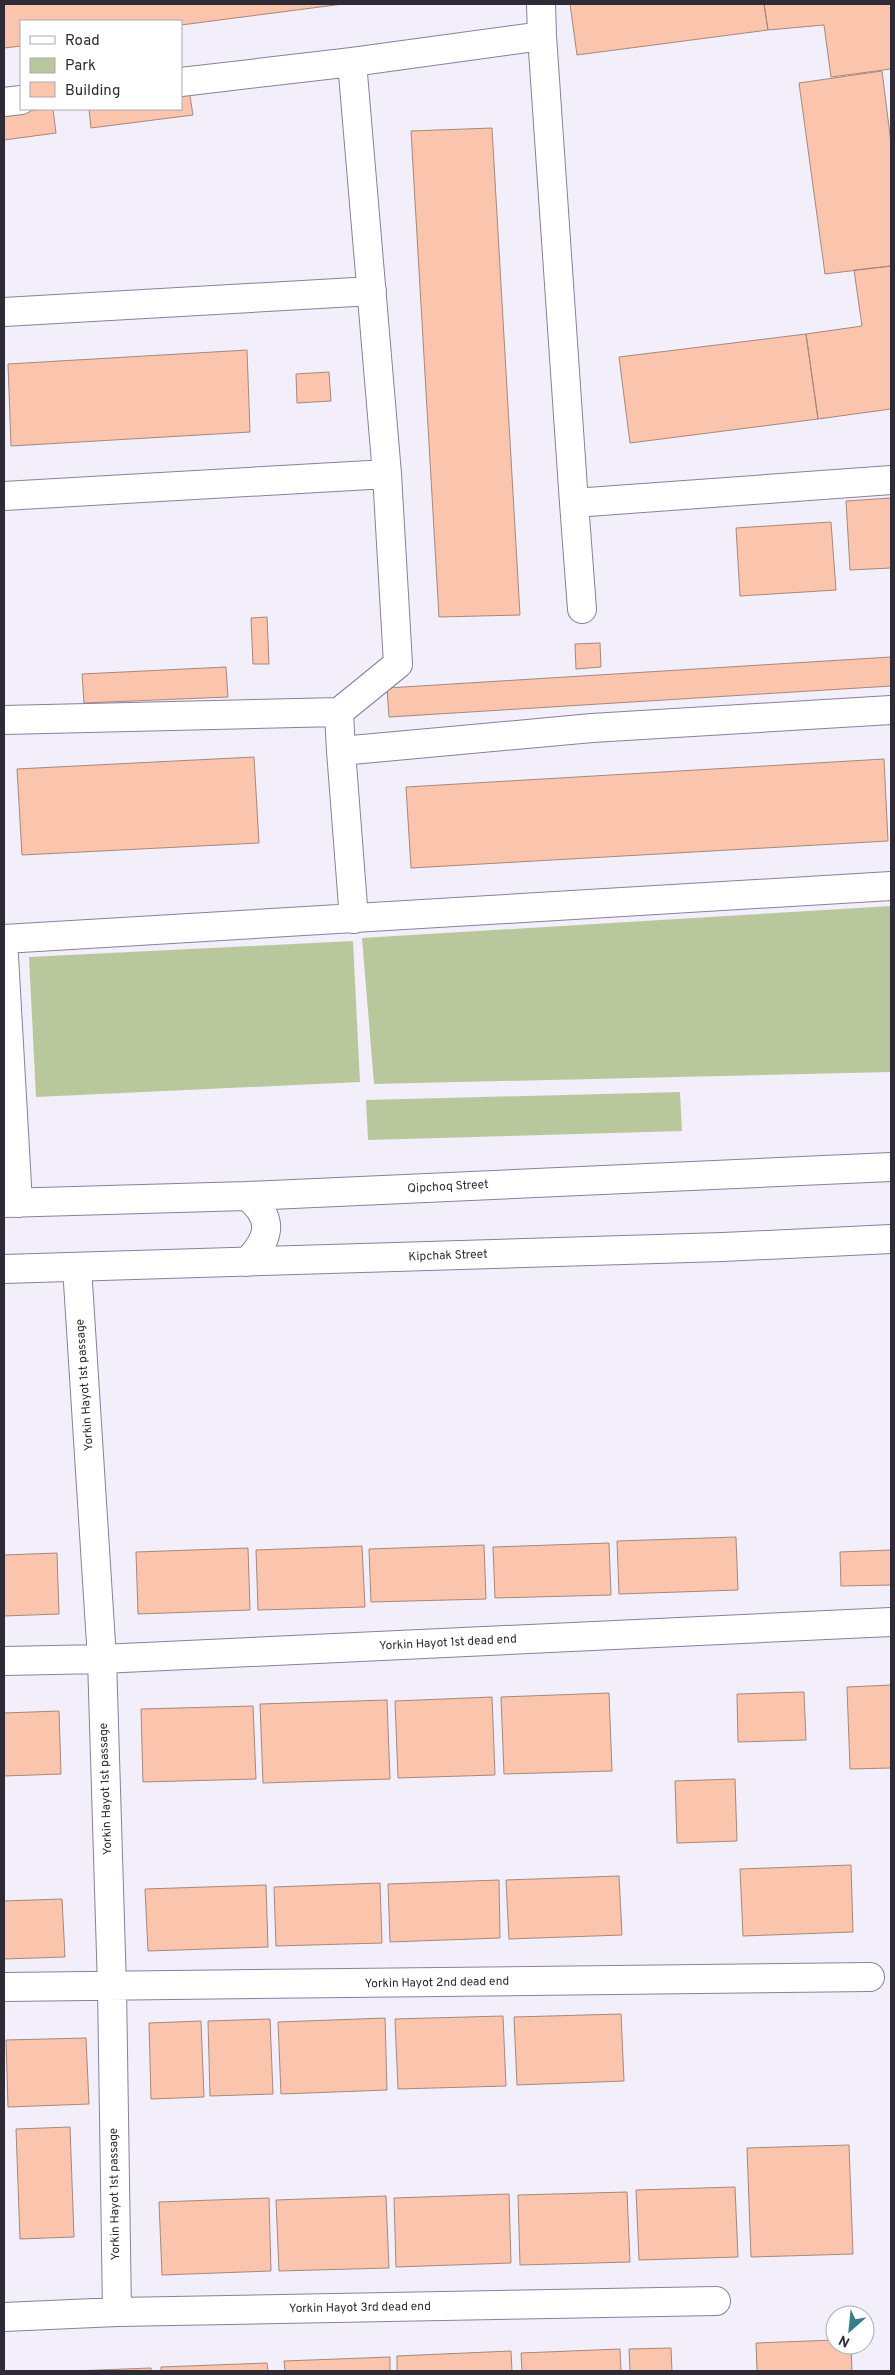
<svg xmlns="http://www.w3.org/2000/svg" width="895" height="2375" font-family="Overpass,sans-serif">
<style>
.green{fill:#b9c89c}
.building{fill:#fbc4ad;stroke:#a7887b}
.lines{fill:none;stroke-linecap:round;stroke-linejoin:round}
.minor-casing{stroke:#88809c;stroke-width:30}
.major-casing{stroke:#88809c;stroke-width:30}
.minor{stroke:#fff;stroke-width:28}
.major{stroke:#fff;stroke-width:28}
.labels{text-anchor:middle;dominant-baseline:central;stroke-width:5;stroke-linejoin:round;paint-order:stroke}
.street-label{font-size:12px;fill:#2e2a36;stroke:#fff}
</style>
<rect width="100%" height="100%" fill="#f2effb"/>
<!-- green -->
<path class="green" d="M891,906V1072L374,1084L362,938Z
M353,941L360,1082L36,1097L29,957Z
M680,1092L682,1131L368,1140L366,1100Z"/>
<!-- building -->
<path class="building" d="M4,4H343L181,25V21H21V46L4,48Z
M570,4H764L768,30L577,55Z
M764,4H891V69L831,77L824,25L768,30Z
M882,71L891,143V266L825,274L799,83Z
M181,90H189L193,115L91,128L89,109H181Z
M41,109H53L56,133L4,140V114Z
M492,128L520,615L439,617L411,131Z
M891,266V409L818,419L806,334L862,326L854,270Z
M806,334L818,419L630,443L619,357Z
M247,350L250,432L11,446L8,364Z
M329,372L331,401L297,403L296,374Z
M891,498V568L850,570L846,501Z
M831,522L836,590L740,596L736,528Z
M267,617L269,664H253L251,618Z
M600,643L601,667L576,669L575,644Z
M891,657V686L389,717L387,688Z
M226,667L228,697L84,703L82,674Z
M254,757L259,843L22,855L17,769Z
M884,759L888,841L411,868L406,787Z
M736,1537L738,1590L619,1594L617,1541Z
M609,1543L611,1595L495,1598L493,1547Z
M484,1545L486,1599L371,1602L369,1549Z
M362,1546L365,1607L258,1610L256,1550Z
M248,1548L250,1610L138,1614L136,1552Z
M891,1550V1585L841,1586L840,1552Z
M57,1553L59,1614L4,1616V1555Z
M891,1685V1768L850,1769L847,1687Z
M804,1692L806,1740L738,1742L737,1694Z
M609,1693L612,1771L504,1774L501,1697Z
M492,1697L495,1775L398,1778L395,1701Z
M387,1700L390,1779L263,1783L260,1704Z
M253,1706L256,1779L143,1782L141,1709Z
M59,1711L61,1774L4,1776V1713Z
M735,1779L737,1841L677,1843L675,1781Z
M851,1865L853,1932L743,1936L740,1869Z
M619,1876L622,1935L509,1939L506,1880Z
M499,1880L500,1938L390,1942L388,1884Z
M380,1883L382,1943L276,1946L274,1887Z
M266,1885L268,1947L148,1951L145,1889Z
M62,1899L65,1957L4,1959V1901Z
M621,2014L624,2081L517,2085L514,2017Z
M503,2016L506,2086L398,2089L395,2019Z
M385,2018L387,2090L281,2094L278,2022Z
M270,2019L273,2094L210,2096L208,2021Z
M201,2021L204,2097L151,2099L149,2023Z
M86,2038L89,2104L8,2107L6,2040Z
M70,2127L74,2237L20,2239L16,2129Z
M849,2145L853,2254L751,2257L747,2148Z
M735,2187L738,2257L639,2260L636,2190Z
M627,2192L630,2262L520,2265L518,2195Z
M509,2194L511,2263L396,2267L394,2198Z
M386,2196L389,2268L279,2271L276,2200Z
M269,2198L271,2271L162,2275L159,2202Z
M835,2340V2345H851L852,2371H757L756,2343Z
M671,2348L672,2371H630L629,2349Z
M620,2349L621,2371H522L521,2353Z
M511,2351L512,2371H397V2356Z
M390,2357V2371H285L284,2361Z
M267,2363L268,2371H161V2367Z
M151,2368V2371H73Z"/>
<g class="lines">
<defs>
<path id="minor" d="M541,4L542,36
M181,82L352,62L542,36L574,503L891,480
M4,102L21,100
M4,312L372,291
M4,496L387,474
M574,503L582,609
M339,712L398,664L387,474L352,62
M4,720L339,712L341,751L592,728L891,710
M341,751L354,919
M4,939L891,886
M4,956L18,1203
M77,1267L102,1659L112,1987L117,2312
M4,1661L102,1659L891,1622
M4,1987L870,1977
M4,2317L117,2312L716,2301"/>
<path id="major" d="M247,1196C275,1219 270,1238 247,1262
M4,1203L247,1196L891,1167
M4,1269L723,1247L891,1239"/>
</defs>
<!-- minor casing -->
<use href="#minor" class="minor-casing"/>
<!-- major casing -->
<use href="#major" class="major-casing"/>
<!-- minor -->
<use href="#minor" class="minor"/>
<!-- major -->
<use href="#major" class="major"/>
</g>
<g class="labels">
<!-- street labels -->
<g class="street-label">
<text transform="translate(448 1187) rotate(-3)">Qipchoq Street</text>
<text transform="translate(448 1256) rotate(-2)">Kipchak Street</text>
<text transform="translate(85 1385) rotate(-94)">Yorkin Hayot 1st passage</text>
<text transform="translate(448 1643) rotate(-3)">Yorkin Hayot 1st dead end</text>
<text transform="translate(106 1789) rotate(-92)">Yorkin Hayot 1st passage</text>
<text transform="translate(437 1983) rotate(-1)">Yorkin Hayot 2nd dead end</text>
<text transform="translate(115 2194) rotate(-91)">Yorkin Hayot 1st passage</text>
<text transform="translate(360 2308) rotate(-1)">Yorkin Hayot 3rd dead end</text>
</g>
</g>
<!-- border -->
<rect width="895" height="2375" fill="none" stroke="#2e2a36" stroke-width="10"/>
<!-- legend -->
<rect x="20" y="20" width="162" height="90" fill="#ffffff" stroke="#abaaaf"/>
<rect x="30" y="36" width="25" height="8" fill="#ffffff" stroke="#abaaaf"/>
<text x="65" y="45" font-size="15" fill="#2e2a36">Road</text>
<rect x="30" y="58" width="25" height="15" fill="#b9c89c" stroke="#abaaaf"/>
<text x="65" y="70" font-size="15" fill="#2e2a36">Park</text>
<rect x="30" y="82" width="25" height="15" fill="#fbc4ad" stroke="#abaaaf"/>
<text x="65" y="95" font-size="15" fill="#2e2a36">Building</text>
<!-- north arrow -->
<g transform="translate(850 2330) rotate(207)"><circle r="24" fill="#ffffff" stroke="#abaaaf"/>
<path d="M0-4L9 19L0 12L-9 19Z" fill="#377f87"/>
<text y="-8" font-size="14" font-weight="bold" text-anchor="middle" fill="#2e2a36">N</text>
</g>
</svg>
